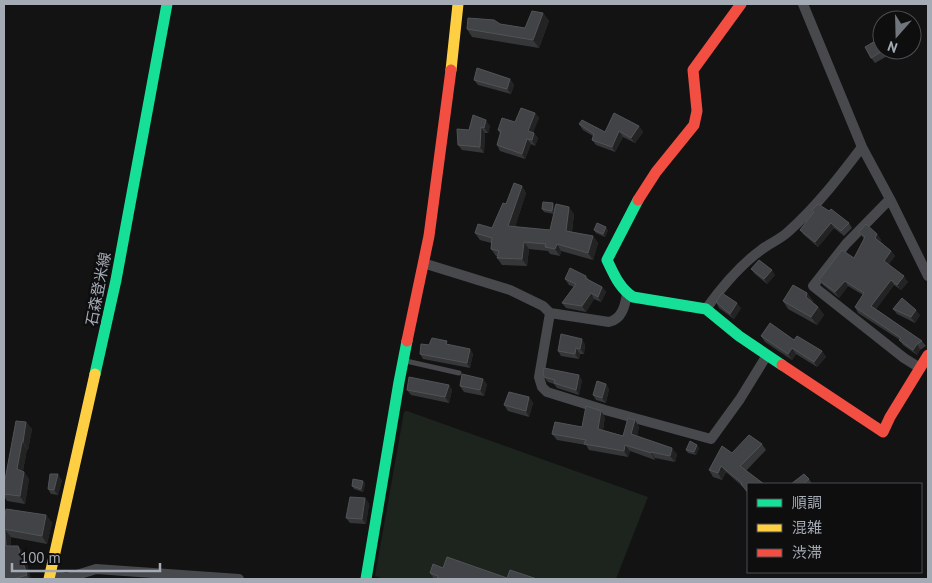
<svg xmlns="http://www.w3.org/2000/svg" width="932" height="583" font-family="'PT Sans','Noto Sans JP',sans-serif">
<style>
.green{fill:#1d241e}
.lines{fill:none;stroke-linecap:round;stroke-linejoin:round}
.lane{stroke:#47494c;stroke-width:5}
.street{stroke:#47494c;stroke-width:10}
.fast{stroke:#16e098;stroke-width:11}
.slow{stroke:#ffcf43;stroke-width:11}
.jam{stroke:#f24e42;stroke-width:11}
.wall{fill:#353738}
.shaded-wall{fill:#232324}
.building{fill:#414346;stroke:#515457}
.labels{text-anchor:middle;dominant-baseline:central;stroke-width:5;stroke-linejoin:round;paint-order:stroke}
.street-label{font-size:15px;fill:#a4abb5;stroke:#0e0e0f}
</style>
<rect width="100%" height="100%" fill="#131314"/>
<!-- green -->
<path class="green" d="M407,411L648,497L616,579H385L375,576L404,412Z"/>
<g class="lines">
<!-- lane -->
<path class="lane" d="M406,361L459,373"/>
<!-- street -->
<path class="street" d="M803,4L862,147L890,199L928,276
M890,199L846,244L813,286L904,358L920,368
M423,263L510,290L543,306L550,313L609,322C622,319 625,306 627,294
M706,309C721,288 739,266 761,250C770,243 781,239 789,231C817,206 840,176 862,147
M550,313L539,377L542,387L547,392L605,410L711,439L740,399L767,355
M50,575L67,578L96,569L239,579"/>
<!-- fast -->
<path class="fast" d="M638,200L607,260C614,274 619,288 633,297L706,309L739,336L782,365
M95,374L116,280L167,4
M366,579L399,382L407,341"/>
<!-- slow -->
<path class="slow" d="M451,70L458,4
M49,579L95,374"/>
<!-- jam -->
<path class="jam" d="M638,200L656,172L694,125L697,111L693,70L741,4
M407,341L429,236L451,70
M782,365L883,432L890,417L928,355"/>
</g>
<!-- wall -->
<path class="wall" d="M543,13L549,21L539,48L472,37L467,29L500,24L525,28Z
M882,50H895L896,51L875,63L871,58Z
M510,79L514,85L511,94L478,85L474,80Z
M535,113L539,118L533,132L538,138L535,146L531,144L525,159L500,151L497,145L500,134L498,130Z
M579,124L605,132L639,126L643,132L635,143L623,137L615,152L596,145L592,140L593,136L583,130Z
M490,126L488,133H485L484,153L462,150L458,145L469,130Z
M522,186L526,193L515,227L550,230L554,214L544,212L542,209L555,206L574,214L572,232L593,236L598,243L593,260L561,251L560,256L550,254L548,251L529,249L527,266L502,265L497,258L498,256H496L491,249V243L480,240L475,233L492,228L506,204Z
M812,210L829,211L849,223L852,228L844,236L834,228L818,247L804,235L800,230L813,213Z
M594,230H608L605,237L596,233Z
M859,232L877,234L881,240L880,241L891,251L895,256L888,265L908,282L901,290L894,285L876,309L922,341L926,346L920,350L917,355L903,345L900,340L858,313L855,307L863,295L848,286L839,298L823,285L819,280L854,258L864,239Z
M751,269L775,275L767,284L755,274Z
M586,276L589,280L602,287L606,292L601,302L594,299L586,312L566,308L562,303L574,287L569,285L565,279Z
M807,293L813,301L812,302L818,307L824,315L817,325L788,309L783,301Z
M716,302L741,308L734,319L719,308Z
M893,309L920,315L915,323L897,314Z
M761,336L794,340L822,351L826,357L817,367L796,354L792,360L765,342Z
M585,344L584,354H580L579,359L561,356L558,351Z
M429,345H449L470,349L473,354L470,368L423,359L420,354Z
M544,377L582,380L579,395L557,388L554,384L548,382Z
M487,384L484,396L464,392L460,386Z
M606,384L609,389L606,403L596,400L593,395Z
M449,385L452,390L449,403L411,395L407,390Z
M529,397L533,403L529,417L508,411L504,405Z
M605,417L603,430L623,436L635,420L639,427L637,436L677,454L675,462L655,458V460L630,451L628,457L589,450L586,445L557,440L552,434L582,427Z
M26,422L32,429L28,450L27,449L23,471L29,479L25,504L7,501L4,496V485Z
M762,444L766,450L746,471L748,484V494L742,486L726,472L722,480L713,477L709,470L732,453Z
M699,448L696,455L688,453L686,450Z
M809,479L812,484H791Z
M62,480L58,495L51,494L48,489Z
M363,481L365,484L363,492L354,489L352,486Z
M365,498L369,504L366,524L350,523L346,518Z
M46,515L52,523L47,544L10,537L11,546H18L24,553L31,579H4V522Z
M443,568L507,578L537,579H434L430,573Z"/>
<!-- shaded-wall -->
<path class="shaded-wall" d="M543,13L549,21L539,48L533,40Z
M510,79L514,85L511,94L507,89Z
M535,113L539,118L532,136L528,131Z
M486,120L490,126L488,133L484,128Z
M639,126L643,132L635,143L631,138Z
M481,127L485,133L484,153L480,147Z
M619,131L623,137L615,152L612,147Z
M534,133L538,138L535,146L532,140Z
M527,139L531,144L525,159L522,154Z
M522,186L526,193L513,233L508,226Z
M553,203L555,206L554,214L552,211Z
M569,207L574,214L571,238L566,231Z
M831,223L834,228L818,247L815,242Z
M606,227L608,230L605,237L603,234Z
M877,234L881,240L878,243L875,238Z
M593,236L598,243L593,260L588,253Z
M524,242L529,249L527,266L522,259Z
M557,244L561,251L560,256L555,249Z
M891,251L895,256L887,267L884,261Z
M772,270L775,275L767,284L764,279Z
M904,276L908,282L901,290L897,285Z
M891,280L894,285L875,311L871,306Z
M845,281L848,286L839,298L835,292Z
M602,287L606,292L601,302L598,297Z
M591,293L594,299L586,312L582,306Z
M807,293L813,301L811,305L806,297Z
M737,303L741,308L734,319L730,314Z
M818,307L824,315L817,325L811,317Z
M916,310L920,315L915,323L911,317Z
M582,339L585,344L584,354L580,349Z
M917,344L920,350L917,355L913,350Z
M576,348L580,354L579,359L575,354Z
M792,348L796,354L792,360L788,354Z
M470,349L473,354L470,368L467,363Z
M822,351L826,357L817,367L814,362Z
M579,375L582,380L579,395L576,390Z
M483,379L487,384L484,396L480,390Z
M606,384L609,389L606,403L602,398Z
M449,385L452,390L449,403L445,397Z
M529,397L533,403L529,417L526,411Z
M601,411L605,417L602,435L598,429Z
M635,420L639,427L636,440L631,434Z
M26,422L32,429L28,450L23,442Z
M22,442L27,449L22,476L17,469Z
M625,445L630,451L628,457L624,451Z
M697,445L699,448L696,455L694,452Z
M672,448L677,454L675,462L670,456Z
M651,452L655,458V460L651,453Z
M721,466L726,472L722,480L718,473Z
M24,472L29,479L25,504L20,496Z
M58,474L62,480L58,495L54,490Z
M363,481L365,484L363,492L361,489Z
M365,498L369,504L366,524L362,519Z
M46,515L52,523L47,544L42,536Z
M5,530L11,537V553L6,546Z
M18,546L24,553L31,579H30L27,575Z"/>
<!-- building -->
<path class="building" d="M532,11L543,13L533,40L467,29L468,18L494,20L500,24L525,28Z
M882,37V50H884L871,58L865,47Z
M477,68L510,79L507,89L474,80Z
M521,108L535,113L528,131L534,133L532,140L527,139L522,154L497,145L501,131L498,130L502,118L515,122Z
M614,113L639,126L631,138L619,131L612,147L592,140L594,134L579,124L582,120L605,132Z
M473,115L486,120L484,128L481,127L480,147L458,145L457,129L469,130Z
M514,183L522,186L508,226L550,230L556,204L569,207L566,231L593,236L588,253L557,244L555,249L545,247L546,244L524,242L522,259L497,258L499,251L491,249L492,238L475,233L478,224L492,228L503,203L506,204Z
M543,202L553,203L552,211L542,209Z
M818,204L829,211L831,209L849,223L841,231L831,223L815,242L800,230L814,212L812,210Z
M597,223L606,227L603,234L594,230Z
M866,224L877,234L875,238L891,251L884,261L904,276L897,285L891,280L871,306L922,341L917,344L913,350L899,340L901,338L855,307L864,293L845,281L835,292L819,280L842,250L854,258L865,237L859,232Z
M759,260L772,270L764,279L751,269Z
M570,268L586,276L585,278L602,287L598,297L591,293L582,306L562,303L576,284L565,279Z
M793,285L807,293L806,297L818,307L811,317L783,301Z
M722,293L737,303L730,314L716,302Z
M902,298L916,310L911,317L893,309Z
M770,323L794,340L797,336L822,351L814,362L792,348L788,354L761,336Z
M561,334L582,339L580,349L576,348L575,354L558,351Z
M432,338L447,341L446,344L470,349L467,363L420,354L421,344L429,345Z
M544,368L579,375L576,390L554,383L555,380L544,377L543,372Z
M462,374L483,379L480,390L460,386Z
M409,377L449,385L445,397L407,390Z
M597,381L606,384L602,398L593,395Z
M509,392L529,397L526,411L504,405Z
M586,406L601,411L598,429L623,436L628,418L635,420L631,434L672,448L670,456L651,452V453L625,445L624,451L584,444L586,440L552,434L555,422L582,427Z
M16,421L26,422L23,442H22L17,469L24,472L20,496L4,494V485Z
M749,435L762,444L740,466L764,484H748V492L741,484L742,483L721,466L718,473L709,470L722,446L732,453Z
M690,441L697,445L694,452L686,450Z
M50,474H58L54,490L48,489Z
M804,474L809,479L803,484H791Z
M353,479L363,481L361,489L352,486Z
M350,497L365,498L362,519L346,518Z
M6,509L46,515L42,536L4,529V522Z
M4,530H5L6,546H18L27,575L13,579H4Z
M447,557L507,578L510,570L537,579H437L438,576L430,573L433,564L443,568Z"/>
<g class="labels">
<!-- street labels -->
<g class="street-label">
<text transform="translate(98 289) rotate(-79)">石森登米線</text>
</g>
</g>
<!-- border -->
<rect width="932" height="583" fill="none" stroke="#a4abb5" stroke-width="10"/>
<!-- legend -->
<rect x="747" y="483" width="175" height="90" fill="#0e0e0f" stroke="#4a4d51"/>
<rect x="757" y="499" width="25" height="8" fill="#16e098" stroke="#4a4d51"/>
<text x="792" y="508" font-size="15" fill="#a4abb5">順調</text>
<rect x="757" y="524" width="25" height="8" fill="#ffcf43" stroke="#4a4d51"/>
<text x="792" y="533" font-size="15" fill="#a4abb5">混雑</text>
<rect x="757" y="549" width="25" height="8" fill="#f24e42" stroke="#4a4d51"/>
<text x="792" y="558" font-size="15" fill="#a4abb5">渋滞</text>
<!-- north arrow -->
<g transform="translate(897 35) rotate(200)"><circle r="24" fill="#0e0e0f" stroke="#4a4d51"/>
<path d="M0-4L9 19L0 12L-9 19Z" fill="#71767d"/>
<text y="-8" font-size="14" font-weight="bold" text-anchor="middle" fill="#a4abb5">N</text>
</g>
<!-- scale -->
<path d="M12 563v8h148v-8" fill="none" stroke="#a4abb5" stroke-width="2.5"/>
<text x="20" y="563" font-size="15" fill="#a4abb5" stroke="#0e0e0f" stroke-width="4" paint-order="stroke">100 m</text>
</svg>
